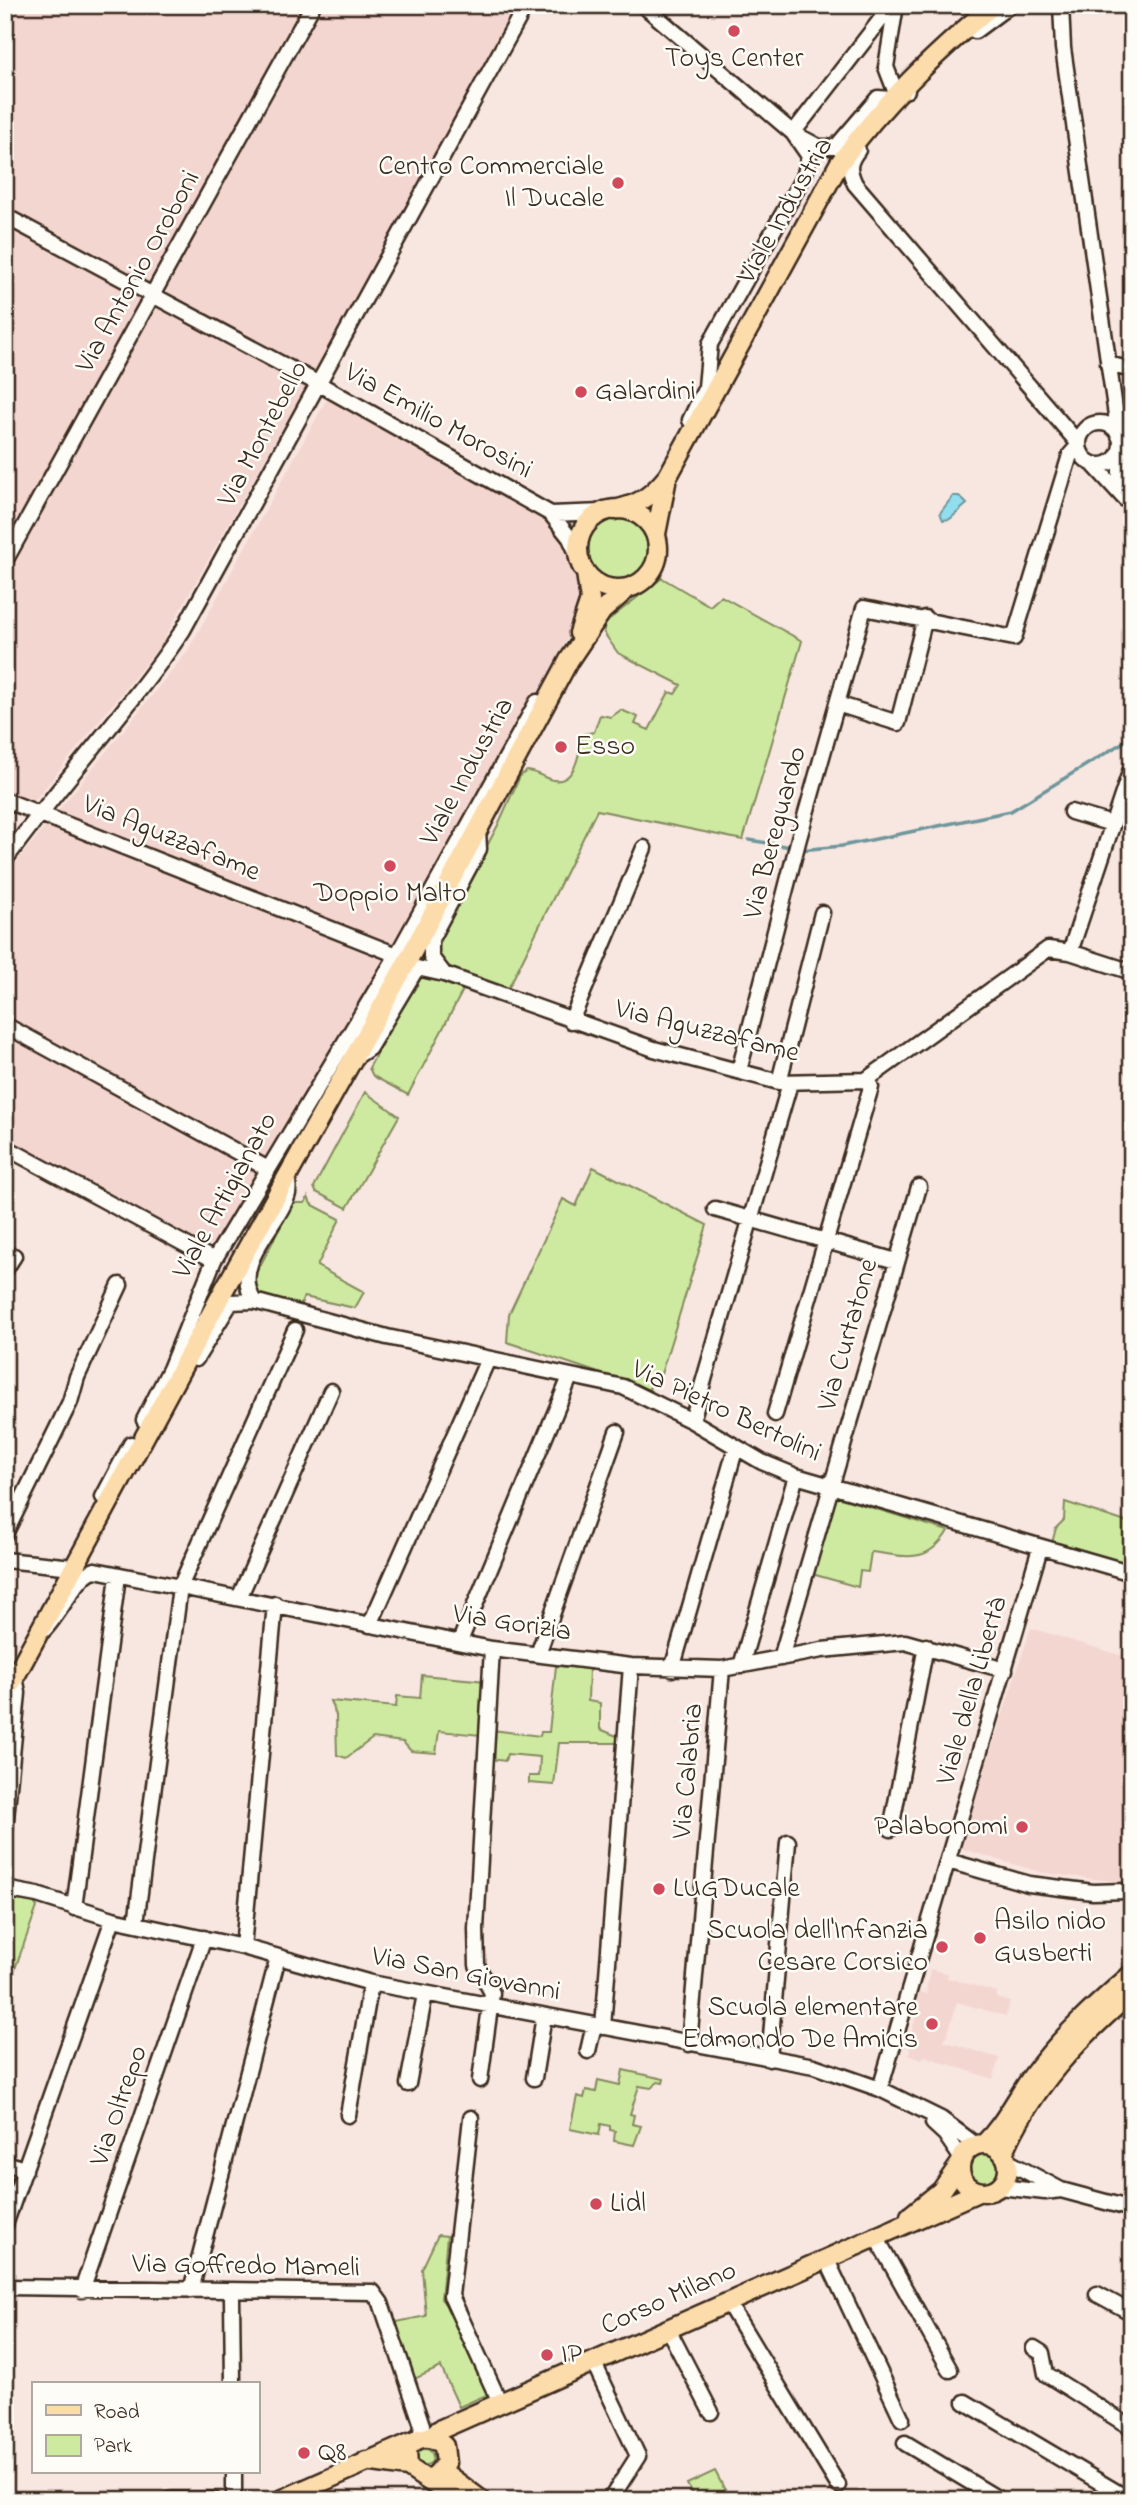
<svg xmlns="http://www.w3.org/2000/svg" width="1137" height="2505" font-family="'Indie Flower',sans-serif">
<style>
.built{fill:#f4d6d0}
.green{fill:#ceeaa0;stroke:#848a5f;stroke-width:2}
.water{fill:#90deee;stroke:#6e969b;stroke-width:2}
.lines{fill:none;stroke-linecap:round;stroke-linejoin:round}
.stream{stroke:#6e969b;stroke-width:3.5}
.minor-casing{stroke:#3b2a1e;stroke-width:19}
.major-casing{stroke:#3b2a1e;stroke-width:23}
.minor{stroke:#fdfcf7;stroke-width:14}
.major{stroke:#fddcac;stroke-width:18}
.poi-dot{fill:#d1495b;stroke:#fdfcf7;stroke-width:2.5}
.labels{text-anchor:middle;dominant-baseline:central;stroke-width:5;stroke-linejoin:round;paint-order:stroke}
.poi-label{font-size:28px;fill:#3b2a1e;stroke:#fdfcf7;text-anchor:start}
.street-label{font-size:28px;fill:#3b2a1e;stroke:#fdfcf7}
</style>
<rect width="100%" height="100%" fill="#f8e6e0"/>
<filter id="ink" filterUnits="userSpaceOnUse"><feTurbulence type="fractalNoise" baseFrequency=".0143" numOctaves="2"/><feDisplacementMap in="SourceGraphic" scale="14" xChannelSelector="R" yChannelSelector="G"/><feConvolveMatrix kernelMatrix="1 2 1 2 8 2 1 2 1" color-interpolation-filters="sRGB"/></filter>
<g filter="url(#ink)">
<!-- built -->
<path class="built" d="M5,5H520L160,646L31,805L5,795Z
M327,399L554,521L582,587L581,614L398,947L220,1241L205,1248L5,1139V876L187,652Z
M1031,1628L1132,1659V1816L1120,1882L1043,1873L959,1848Z
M5,1639L19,1641L5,1667Z
M930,1969L948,1974L947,1978L997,1992L996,1998L1010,2002L1006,2016L957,2002L947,2037L943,2041L999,2058L993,2079L924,2056L922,2059L909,2055L910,2048L902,2045L906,2032L911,2033L919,2007L915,2005L918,1992L926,1994Z"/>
<!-- green -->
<path class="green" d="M586 550a32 32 0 1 1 64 0a32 32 0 1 1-64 0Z
M662,578L710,606L721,596L802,641L743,840L597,810L508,989L449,969L438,959L436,942L498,825L520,776L527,771C537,772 541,776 549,779C576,788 580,751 582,734L594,732L600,715L611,717L621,710L638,717L635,724L649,730L669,692L675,694L681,685L618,653L604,633L605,624L611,618Z
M426,976L463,990L408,1095L373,1076L369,1068L414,982L417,977Z
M365,1092L399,1116L347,1208L316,1192L314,1187Z
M593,1167L707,1225L661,1374L654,1372L649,1390L507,1342L509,1314L563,1199L576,1206Z
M308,1197L311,1204L340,1219L317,1266L364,1292L355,1308L304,1297L298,1310L261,1300L251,1283L293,1203H305Z
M834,1496L948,1531C927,1565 907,1556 871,1552L868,1572L860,1571L858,1587L812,1574Z
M1065,1502L1132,1524V1567L1052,1543L1056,1528L1064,1520Z
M556,1666L589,1668L588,1701L600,1703V1729L619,1737V1743H559L554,1785L529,1783V1776H539L540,1757L507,1754L505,1761L491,1759L492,1730L540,1736L541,1732H549Z
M422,1675L486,1681L481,1735L439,1731L436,1753L411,1751L403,1742L373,1738L346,1758L337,1755L336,1715L330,1701L396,1707L397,1696L420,1698Z
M5,1899L33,1902L37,1907L5,1997Z
M623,2070L664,2079L663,2083L658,2082L651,2088L639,2086L630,2114L634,2115L632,2124L641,2126L634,2145L614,2141L615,2131L610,2130V2126L601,2124L599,2135L570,2129L577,2096L584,2098L586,2090L596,2092L598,2080L620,2085Z
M968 2169a16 16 0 1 1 32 0a16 16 0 1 1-32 0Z
M438,2235L447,2236L441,2299L451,2311L491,2393L459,2407L441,2367L412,2380L392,2323L426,2316L422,2269Z
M417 2457a8 8 0 1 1 16 0a8 8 0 1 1-16 0Z
M715,2471L730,2500H695L687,2484Z"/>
<!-- water -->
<path class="water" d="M953,496H959L967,504L950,519L943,520L940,513Z"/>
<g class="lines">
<!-- stream -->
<path class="stream" d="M749,840L791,847
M800,850L842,846L1011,811L1132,737"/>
<defs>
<path id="minor" d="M643,5L793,133L819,147H836L878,98L890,99
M896,5L886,67L896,93L907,90
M1061,5L1063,48L1119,436
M975,31L1010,5
M793,133L892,5
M858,150C848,163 848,169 855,184L1079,444
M5,216L319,384L551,514L570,538L580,560
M1108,364L1132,370
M690,420L706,387L710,344L805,174L809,156L793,133
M1079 444a21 21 0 1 1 42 0a21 21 0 1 1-42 0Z
M1120,449V479L1132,505
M1093,464L1125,499
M551,514L603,512
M5,561L313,5
M837,704L898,723L925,618
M5,800L397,955
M1071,812L1112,824
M5,860C62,781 129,710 183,630L526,5
M1070,952L1130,772
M444,974L431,957V939L479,849L478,830
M571,1021L644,848
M5,1025L268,1169
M353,1059L369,1048L417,968L444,974L654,1049L779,1082L866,1080L1048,949L1070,952L1132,972
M739,1071L799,838L864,608L1014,638L1070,455L1078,446
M779,1082L822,913
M5,1147L214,1260
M715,1209L896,1261
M5,1270L14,1256
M254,1301C231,1265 275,1229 287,1197C290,1191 288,1182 288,1175
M196,1359L231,1302L254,1301L387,1337L623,1387L692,1421L762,1462L796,1476L1132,1573
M775,1414L871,1087L866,1080
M144,1420L170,1369L214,1260L397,955L537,702
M692,1421L790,1083
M103,1497L131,1444
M5,1534L70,1402L77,1377L120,1285
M5,1560L73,1567
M95,1570L492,1649L631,1666L722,1669L822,1650L905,1642L1005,1670
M239,1598L331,1391
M370,1625L488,1359
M43,1631C60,1615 77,1574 95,1570
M460,1641L570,1377
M538,1654L617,1432
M781,1658L919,1187
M741,1666L796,1476
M672,1669L736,1447
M5,1829L18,1693L15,1676
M891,1829L926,1646
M948,1861L1029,1884L1093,1892L1126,1891
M5,1889L37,1895L113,1919L243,1947L371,1983L814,2066L880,2089L941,2119L976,2145
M74,1908L118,1576
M136,1923L180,1587L295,1330
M243,1947L275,1604
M603,2027L631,1666
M689,2044L722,1669
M588,2051L594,2025
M769,2059L788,1842
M534,2078L544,2016
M480,2080L492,1993L477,1965L476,1929L492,1649
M408,2084L425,1994
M880,2089L1040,1548
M348,2115L371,1983
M471,2118L451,2296L500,2403
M933,2123L945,2134L962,2159
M1007,2161L1061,2190L1132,2209
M5,2162L25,2170
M1000,2187L1045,2192L1061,2190
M5,2225L113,1919
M875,2235L950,2370
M826,2258L902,2419
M5,2287L373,2292L381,2303L422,2425L420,2438
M82,2290L204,1938
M191,2290L278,1957
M1097,2294L1132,2313
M232,2298L233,2384
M728,2303L838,2485
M668,2329L711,2412
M1034,2348L1042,2353L1046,2374L1132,2428
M593,2361L638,2456L610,2500
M965,2402L1130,2500
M905,2443L1000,2500
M234,2472V2500
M169,2500H214"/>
<path id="major" d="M578 549a40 40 0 1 1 80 0a40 40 0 1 1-80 0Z
M614,510C640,504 651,497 668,476L839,164C883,103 935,54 993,5
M656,534L666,483
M579,633L590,600L586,573
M5,1695L225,1288L407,962L569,660L602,611L628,588
M960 2168a24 24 0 1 1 48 0a24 24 0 1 1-48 0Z
M984,2144C1005,2124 1016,2098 1034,2074C1062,2036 1096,2005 1132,1974
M1003,2154C1031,2087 1079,2038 1132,1992
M910,2216L941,2191L960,2164
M429,2437L439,2430L978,2192
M366,2461L408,2467L424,2478L434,2477L446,2463L444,2446C431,2434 417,2435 407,2449L408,2467
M442,2471L481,2500
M424,2478L459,2500
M281,2500L412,2442"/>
</defs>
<!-- minor casing -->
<use href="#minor" class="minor-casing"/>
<!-- major casing -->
<use href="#major" class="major-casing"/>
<!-- minor -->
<use href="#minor" class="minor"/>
<!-- major -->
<use href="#major" class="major"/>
</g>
</g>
<!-- markers -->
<g class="poi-dot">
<circle cx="734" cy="31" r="7"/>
<circle cx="618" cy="183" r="7"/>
<circle cx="581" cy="392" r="7"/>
<circle cx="561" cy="747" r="7"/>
<circle cx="390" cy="866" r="7"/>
<circle cx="1022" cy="1827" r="7"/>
<circle cx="659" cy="1889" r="7"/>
<circle cx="980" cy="1938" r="7"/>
<circle cx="942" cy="1947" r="7"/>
<circle cx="932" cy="2024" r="7"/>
<circle cx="596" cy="2204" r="7"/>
<circle cx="547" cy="2355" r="7"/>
<circle cx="304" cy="2453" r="7"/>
</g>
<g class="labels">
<!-- poi labels -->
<g class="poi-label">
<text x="734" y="59" text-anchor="middle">Toys Center</text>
<text x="604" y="167" text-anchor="end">Centro Commerciale<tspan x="604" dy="32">Il Ducale</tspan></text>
<text x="595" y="392">Galardini</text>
<text x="575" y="747">Esso</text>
<text x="390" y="894" text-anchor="middle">Doppio Malto</text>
<text x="1008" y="1827" text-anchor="end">Palabonomi</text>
<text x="673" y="1889">LUGDucale</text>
<text x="994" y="1922">Asilo nido<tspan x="994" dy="32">Gusberti</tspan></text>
<text x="928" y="1931" text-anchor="end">Scuola dell'Infanzia<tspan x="928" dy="32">Cesare Corsico</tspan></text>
<text x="918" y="2008" text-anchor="end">Scuola elementare<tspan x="918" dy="32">Edmondo De Amicis</tspan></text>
<text x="610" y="2204">Lidl</text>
<text x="561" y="2355">IP</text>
<text x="318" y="2453">Q8</text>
</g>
<!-- street labels -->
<g class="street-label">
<text transform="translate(786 211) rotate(-60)">Viale Industria</text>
<text transform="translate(139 272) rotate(-61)">Via Antonio Oroboni</text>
<text transform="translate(438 422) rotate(29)">Via Emilio Morosini</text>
<text transform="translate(264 434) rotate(-62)">Via Montebello</text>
<text transform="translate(468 772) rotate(-61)">Viale Industria</text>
<text transform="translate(776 833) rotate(-75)">Via Bereguardo</text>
<text transform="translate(171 839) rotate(22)">Via Aguzzafame</text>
<text transform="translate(707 1032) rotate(14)">Via Aguzzafame</text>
<text transform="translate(226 1196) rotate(-61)">Viale Artigianato</text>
<text transform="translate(849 1335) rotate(-74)">Via Curtatone</text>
<text transform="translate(726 1412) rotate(25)">Via Pietro Bertolini</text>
<text transform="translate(512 1624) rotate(9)">Via Gorizia</text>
<text transform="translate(973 1691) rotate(-74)">Viale della Libertà</text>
<text transform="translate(689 1771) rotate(-85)">Via Calabria</text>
<text transform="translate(466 1975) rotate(11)">Via San Giovanni</text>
<text transform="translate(120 2106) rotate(-71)">Via Oltrepo</text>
<text transform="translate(246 2267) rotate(1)">Via Goffredo Mameli</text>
<text transform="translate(669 2299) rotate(-24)">Corso Milano</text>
</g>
</g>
<!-- margin -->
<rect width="1137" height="2505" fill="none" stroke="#fdfcf7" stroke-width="28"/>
<rect x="14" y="14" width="1109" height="2477" fill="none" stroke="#3b2a1e" stroke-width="2.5" filter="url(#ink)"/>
<!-- legend -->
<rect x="32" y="2382" width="228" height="91" fill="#fdfcf7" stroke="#afa8a0" stroke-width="2"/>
<rect x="46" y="2405" width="35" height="10" fill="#fddcac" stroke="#afa8a0" stroke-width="2"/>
<text x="94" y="2418" font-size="21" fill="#3b2a1e">Road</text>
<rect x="46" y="2435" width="35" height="21" fill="#ceeaa0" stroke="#afa8a0" stroke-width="2"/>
<text x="94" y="2452" font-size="21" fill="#3b2a1e">Park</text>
</svg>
